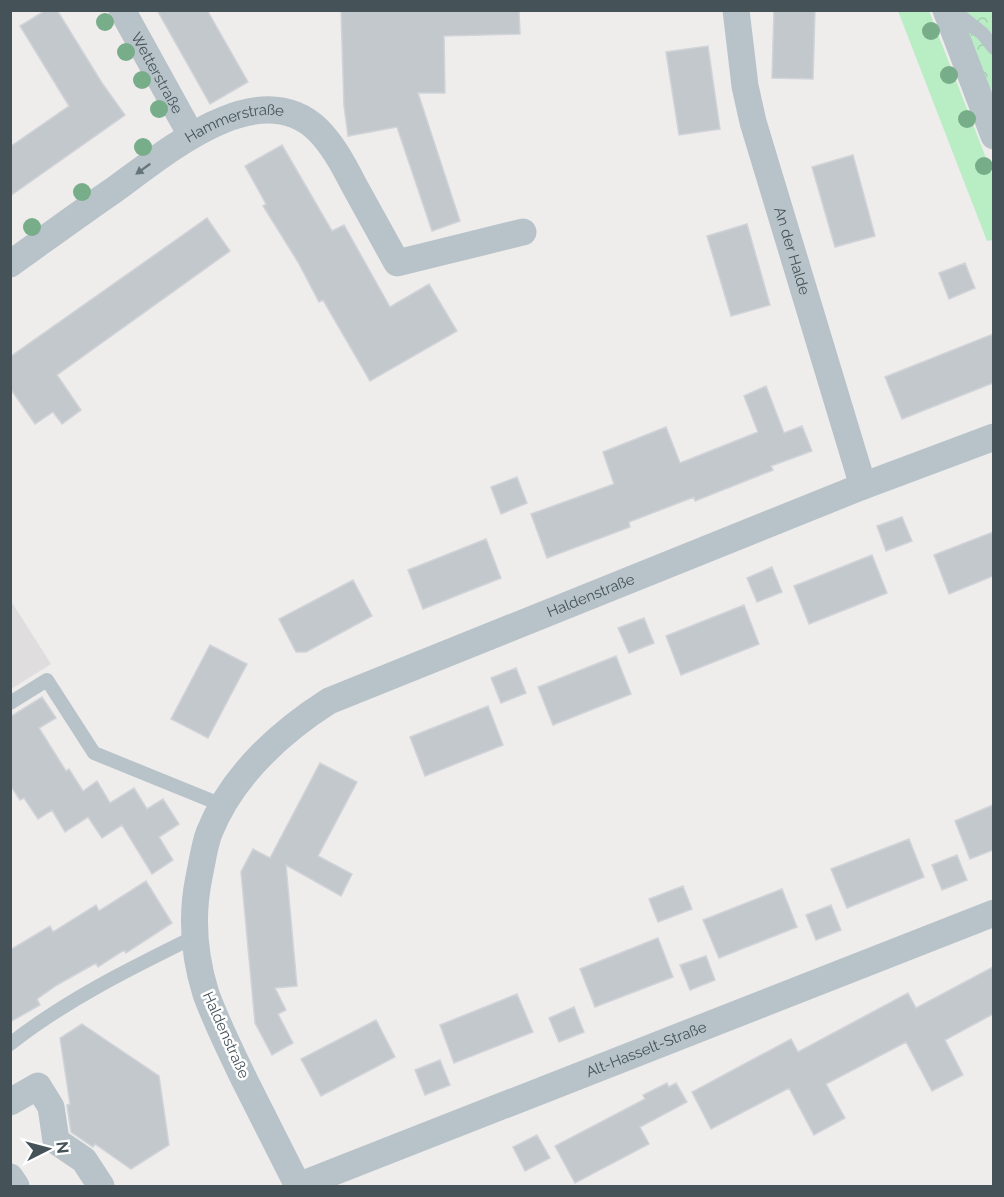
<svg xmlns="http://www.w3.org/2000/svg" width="1004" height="1197" font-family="Raleway,sans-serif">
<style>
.education{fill:#e0ddde}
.green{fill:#b9eec5}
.forest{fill:url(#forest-crowns)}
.building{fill:#c3c8cc;stroke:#d0d3d8;stroke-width:1.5}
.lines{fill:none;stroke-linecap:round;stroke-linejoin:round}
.lane{stroke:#b7c3c9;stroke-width:14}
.street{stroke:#b7c3c9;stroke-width:27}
.tree{fill:#78ad8a}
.oneway{fill:#67757b}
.labels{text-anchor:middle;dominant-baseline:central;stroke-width:5;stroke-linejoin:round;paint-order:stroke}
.street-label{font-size:15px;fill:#455359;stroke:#fff}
</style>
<defs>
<pattern id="forest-crowns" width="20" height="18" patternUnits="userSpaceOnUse" patternTransform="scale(1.5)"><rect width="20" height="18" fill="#b9eec5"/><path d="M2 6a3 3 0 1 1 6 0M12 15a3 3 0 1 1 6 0" fill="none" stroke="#a0ceac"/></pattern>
</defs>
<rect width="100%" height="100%" fill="#efecec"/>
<!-- education -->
<path class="education" d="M11,601L51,664L11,689H10Z"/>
<!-- green -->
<path class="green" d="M898,11H929L993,176V240L987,241Z"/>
<!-- forest -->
<path class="forest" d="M955,11H993V109Z"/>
<!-- building -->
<path class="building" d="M46,10H57L102,83L125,115L10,196V147L69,106L20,26Z
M157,10H207L248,82L210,104Z
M341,10H519L520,34L444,36L445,93H418L460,221L432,231L397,127L348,136L344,106Z
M774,10H815L813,79L772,78Z
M708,46L720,129L679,135L666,52Z
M282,145L332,231L344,225L390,307L429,284L457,331L370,381L323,300L319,302L298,262L263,206L266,204L245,166Z
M853,155L875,236L835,247L812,167Z
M207,218L230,251L57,375L81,410L62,424L53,412L35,424L10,388V357Z
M747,224L770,305L731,316L707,236Z
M965,263L975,288L949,299L939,273Z
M993,334V383L902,419L885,377Z
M766,386L784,433L802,426L812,451L771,466L773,470L695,501L694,497L629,522L630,527L547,558L531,514L614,484L603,452L666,427L680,463L758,432L744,396Z
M517,477L527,503L501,514L491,487Z
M902,517L912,541L886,551L877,526Z
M993,532V576L949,594L934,555Z
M486,539L501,578L423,609L408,570Z
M872,555L887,593L809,624L794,586Z
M772,567L782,592L757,602L747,578Z
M353,580L372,616L306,652H296L279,619Z
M744,605L759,644L681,675L666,636Z
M644,618L654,643L629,653L618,628Z
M210,645L247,664L208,738L171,719Z
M616,656L631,694L553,725L538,687Z
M516,668L526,693L501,703L491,678Z
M42,697L56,718L39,728L66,771L69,769L83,791L97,781L110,803L134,788L147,809L163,799L179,824L159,837L173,860L152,874L122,825L102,838L88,817L65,832L52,810L38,819L24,798L20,800L10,785V717Z
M488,706L503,745L425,776L410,737Z
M320,763L357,782L318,856L352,874L341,896L286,865L297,986L275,988L286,1010L278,1014L293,1043L272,1055L255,1023L241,872L253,849L270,858Z
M993,805V850L970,859L955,821Z
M909,839L924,877L847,908L831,869Z
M957,855L967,880L942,890L932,865Z
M146,881L172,923L126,953L124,950L98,967L96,963L57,985L37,999L40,1005L10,1022V950L50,926L53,932L96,905L99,911Z
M683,886L692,909L658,922L649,899Z
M782,889L797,927L719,958L703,920Z
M831,905L841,930L816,940L806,915Z
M658,938L673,977L595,1007L580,969Z
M706,956L715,980L690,990L680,965Z
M993,967V1014L945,1040L963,1075L932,1091L906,1042L826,1084L845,1118L814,1135L789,1088L711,1129L692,1092L791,1039L798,1052L908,993L916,1008Z
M517,994L533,1032L454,1063L440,1025Z
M574,1007L584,1032L559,1042L549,1018Z
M376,1020L395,1057L321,1096L301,1059Z
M82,1024L159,1076L169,1145L131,1169L95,1144L93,1147L71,1132L67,1105L70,1104L60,1038Z
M440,1060L450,1085L425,1095L415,1070Z
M667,1083L669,1087L676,1083L687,1102L640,1127L649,1144L575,1183L555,1146L645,1099L643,1095Z
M537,1135L550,1158L525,1171L513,1147Z"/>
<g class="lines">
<!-- lane -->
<path class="lane" d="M953,10L983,34L994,48
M10,703L47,680L94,753L222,805
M10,1044C66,1000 131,968 194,937"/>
<!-- street -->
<g class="street">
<path id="s1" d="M122,10L191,135"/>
<path id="s2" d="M736,10L745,86L753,122L863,486"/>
<path d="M946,10L994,136"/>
<path id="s3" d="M10,264C45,239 79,214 114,190C164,154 258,72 318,130C334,146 345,168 355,187C369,212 383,238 397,263L523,232"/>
<path d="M10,1102L38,1086L51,1107L56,1141L84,1160L101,1186"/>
<path d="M10,1177L16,1186"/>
<path id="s4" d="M298,1186C280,1151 263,1116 245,1081C231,1052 217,1024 206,994C194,956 191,916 199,877C202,863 204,847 209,833C232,776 279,733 329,701L863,486L994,437"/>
<path id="s5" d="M298,1186L994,913"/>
</g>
</g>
<!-- trees -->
<g class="tree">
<circle cx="105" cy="22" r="9"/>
<circle cx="931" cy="31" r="9"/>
<circle cx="126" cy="52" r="9"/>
<circle cx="949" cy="75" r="9"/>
<circle cx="142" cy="80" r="9"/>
<circle cx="159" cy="109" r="9"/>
<circle cx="967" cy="119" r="9"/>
<circle cx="143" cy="147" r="9"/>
<circle cx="984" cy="166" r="9"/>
<circle cx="82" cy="192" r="9"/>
<circle cx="32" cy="227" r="9"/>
</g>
<!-- one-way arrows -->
<defs><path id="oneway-solid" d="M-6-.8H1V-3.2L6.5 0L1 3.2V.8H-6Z" transform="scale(1.5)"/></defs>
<use class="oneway" href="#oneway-solid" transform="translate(143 169) rotate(144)"/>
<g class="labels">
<!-- street labels -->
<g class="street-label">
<text stroke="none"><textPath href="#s1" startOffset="72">Wetterstraße</textPath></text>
<text stroke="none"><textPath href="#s3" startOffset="268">Hammerstraße</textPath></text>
<text stroke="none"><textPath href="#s2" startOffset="248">An der Halde</textPath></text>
<text stroke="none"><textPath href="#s4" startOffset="840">Haldenstraße</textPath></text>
<text transform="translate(226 1035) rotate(66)">Haldenstraße</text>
<text stroke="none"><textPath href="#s5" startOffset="374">Alt-Hasselt-Straße</textPath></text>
</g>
</g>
<!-- border -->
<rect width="1004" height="1197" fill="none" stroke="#455359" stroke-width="24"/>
<!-- north arrow -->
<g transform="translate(48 1149) rotate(84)" stroke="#ffffff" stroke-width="4.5" paint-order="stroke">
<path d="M0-4.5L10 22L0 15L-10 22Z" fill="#455359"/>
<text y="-9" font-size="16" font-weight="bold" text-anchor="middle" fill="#455359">N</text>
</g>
</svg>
